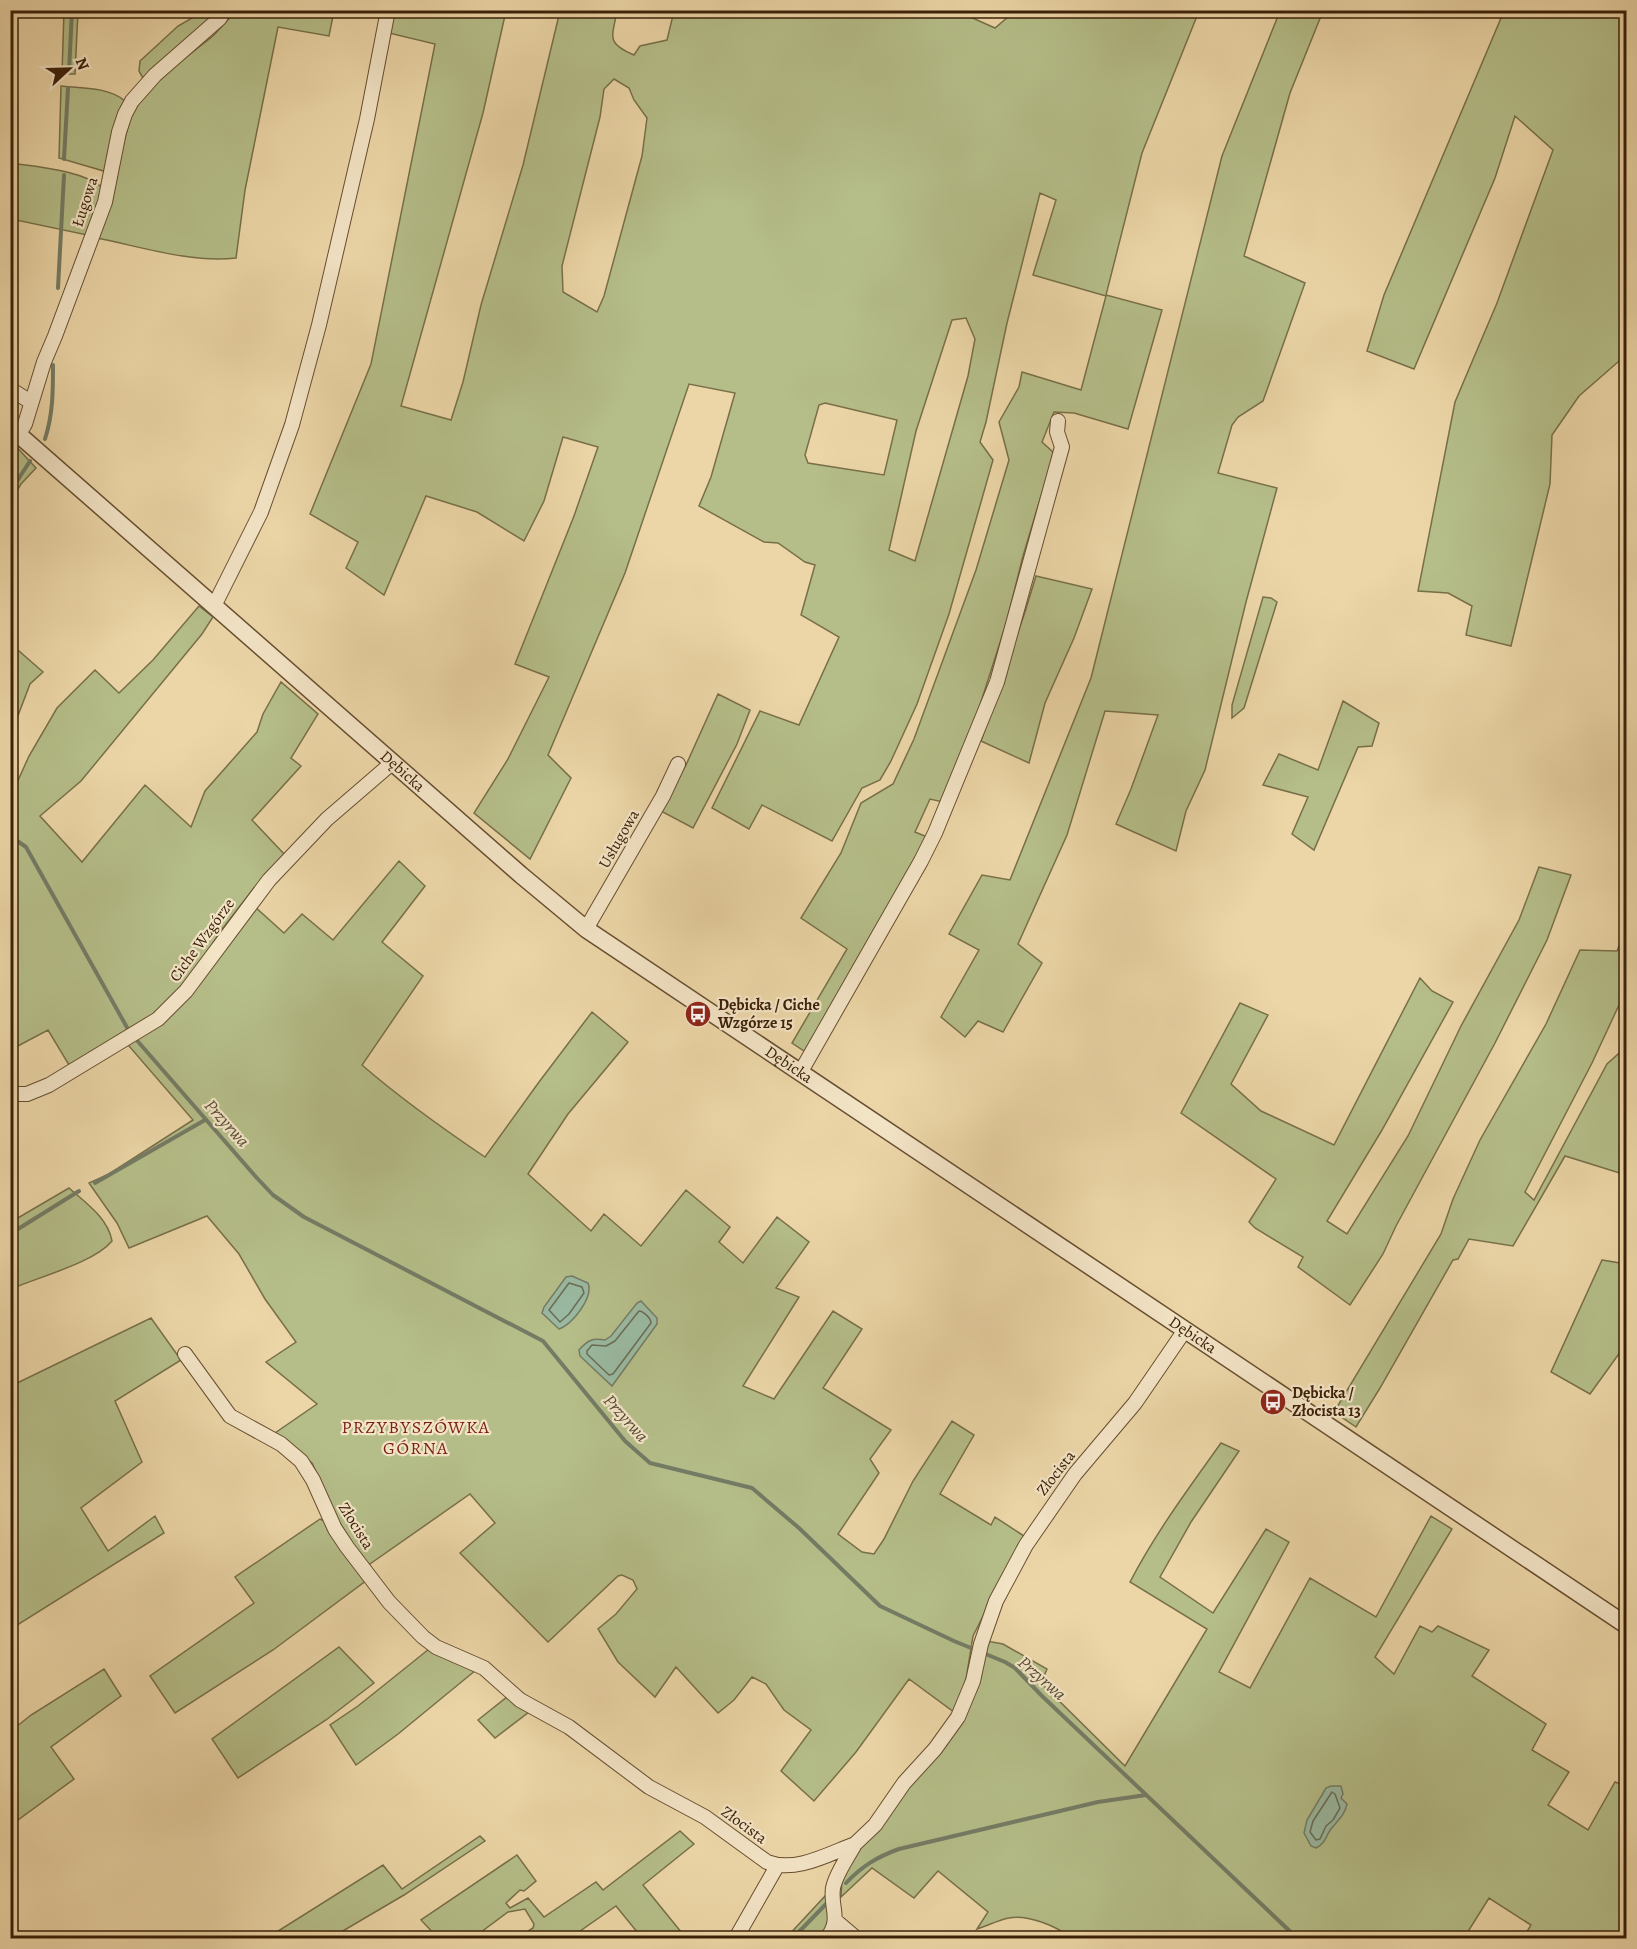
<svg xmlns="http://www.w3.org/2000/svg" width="1637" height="1949" font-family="Alegreya,serif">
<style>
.green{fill:#b5be89;stroke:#786f49;stroke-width:1.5;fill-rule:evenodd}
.water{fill:#9abaa2;stroke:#747c65;stroke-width:1.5}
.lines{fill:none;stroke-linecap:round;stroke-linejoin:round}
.shore{stroke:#6a6d56;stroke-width:1.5}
.stream{stroke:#747c65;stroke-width:4}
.minor-casing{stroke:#674e30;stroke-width:16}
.tertiary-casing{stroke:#674e30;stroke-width:19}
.minor{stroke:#f3e4c6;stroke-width:14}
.tertiary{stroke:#f3e4c6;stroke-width:16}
.labels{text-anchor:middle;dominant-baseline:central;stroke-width:4.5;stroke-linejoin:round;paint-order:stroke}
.street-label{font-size:16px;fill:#3b2009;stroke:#f3e4c6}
.poi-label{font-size:16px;font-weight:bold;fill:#3b2009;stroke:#f3e4c6;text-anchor:start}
.water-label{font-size:18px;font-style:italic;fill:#584e37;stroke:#f3e4c6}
.neighbourhood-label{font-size:18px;letter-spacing:1.5px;fill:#7a1f14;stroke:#f3e4c6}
</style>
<rect width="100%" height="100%" fill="#ecd6a7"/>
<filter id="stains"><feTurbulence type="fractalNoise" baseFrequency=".00333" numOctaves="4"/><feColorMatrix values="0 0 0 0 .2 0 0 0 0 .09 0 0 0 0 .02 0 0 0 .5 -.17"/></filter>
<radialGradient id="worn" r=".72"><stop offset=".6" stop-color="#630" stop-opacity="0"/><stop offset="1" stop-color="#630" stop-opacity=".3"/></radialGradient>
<!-- green -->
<path class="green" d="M64,11H78L75,74H62Z
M204,11H218L188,41L143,78L139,71L140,61L178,26Z
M236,11H334L329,36L278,27L245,190L236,258C190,263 142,247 97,238L133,109L153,83L213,36Z
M393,11H506L483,113L401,406L451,420L463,382L481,305L523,165L560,11H617C612,38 606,43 634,55L640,46L667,40L674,11H957L995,28L1015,11H1199L1142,153L1106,295L1162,310L1128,429L1074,413L1054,412L1042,442L1054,453L1023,556L1006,624L970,736L943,802L930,799L915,832L925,836L927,843L807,1053L792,1043L847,949L801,918L841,853L861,803L893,784L914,739L976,570L1009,460L999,422L1019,387L1022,372L1081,390L1106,296L1033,275L1056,200L1040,193L1007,323L986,422L980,442L993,460L949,614L917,704L891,761L880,780L862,788L832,841L762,805L749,829L712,808L760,711L799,725L839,637L801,615L815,565L805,562L778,543L764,542L699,506L711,477L735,393L689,384L625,573L548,755L571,778L530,859L474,813L508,759L549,677L515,664L574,516L598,447L563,437L544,501L524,541L477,512L426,496L384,595L346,568L358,542L310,514L371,364L435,44L389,33ZM614,79L629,88L634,100L647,118L642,156L604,296L597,312L563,292L562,266L600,117L604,89ZM966,318L975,339L968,376L915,561L889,550L916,431L952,320ZM825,403L897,420L884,475L808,463L805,455L819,405Z
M1280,11H1323L1290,93L1244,256L1305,283L1263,401L1238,417L1232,425L1218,473L1277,488L1246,602L1205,770L1186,811L1176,851L1116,824L1131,789L1158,715L1105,711L1067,835L1018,944L1042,963L1003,1032L978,1021L965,1037L941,1017L979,950L949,934L982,875L1010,880L1091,678L1222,156Z
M1504,11H1626V355L1579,396L1552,435L1550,484L1511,646L1466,635L1472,606L1448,593L1418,591L1455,402L1497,303L1553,150L1515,116L1495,178L1414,369L1367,351L1384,295Z
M61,86C81,88 109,87 125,101L107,172L59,158Z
M10,163C37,167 82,170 103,188L87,235L11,219Z
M11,441L36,468L21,484L11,500Z
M1036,576L1092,589L1074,638L1045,703L1029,763L981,741L1025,612Z
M1263,597L1271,598L1277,602L1244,708L1232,718V705Z
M199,606L213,617L202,634L81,781L40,816L82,862L145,785L191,827L205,791L257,732L263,714L281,682L318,714L291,758L301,766L252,820L286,856L254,888L223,928L183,988L162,1010L69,1065L48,1030L16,1047L11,1040V796L29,756L57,708L95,670L119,693L153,660Z
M11,644L43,672L30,684L11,734Z
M718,694L750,710L737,744L693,828L659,810L686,765Z
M1343,701L1379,723L1372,746L1358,747L1314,850L1292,834L1308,797L1263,785L1279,754L1318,770Z
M399,861L425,886L382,942L423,976L362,1065C401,1099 442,1128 485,1157L539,1082L592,1012L628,1042L568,1114L528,1174L591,1231L604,1214L641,1246L686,1190L730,1227L719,1242L743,1263L777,1217L809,1242L776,1288L799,1297L743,1386L774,1399L833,1311L862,1329L823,1388L891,1430L870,1459L879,1473L838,1534L862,1552L874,1554L884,1539L913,1481L952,1421L974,1435L940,1494L991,1525L995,1517L1024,1536L973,1636L964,1692L954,1712L909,1679L856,1752L814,1801L781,1771L811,1730L784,1710L766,1684L752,1677L734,1700L718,1713L676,1667L655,1697L618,1662L598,1629L616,1614L637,1589L633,1580L622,1575L618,1576L548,1642L460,1553L495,1523L470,1494L367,1566L338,1520L312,1463L275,1433L317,1404L266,1362L296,1342L265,1299L239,1254L207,1216L129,1248L117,1223L89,1183L109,1174L193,1120L129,1046V1042L140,1036L254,906L284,933L302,914L333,940Z
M1539,867L1571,875L1547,940L1495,1043L1396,1226L1383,1254L1350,1305L1298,1267L1303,1257L1255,1228L1249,1222L1276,1179L1181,1113L1240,1003L1268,1015L1231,1084L1261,1111L1334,1145L1420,978L1432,991L1453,1002L1382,1130L1327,1221L1347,1234L1408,1136L1461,1026L1519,920Z
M1626,929V990L1592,1063L1525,1192L1534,1200L1607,1064L1626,1047V1175L1565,1156L1513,1246L1469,1239L1458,1259L1453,1260L1380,1388L1356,1427L1334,1412L1441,1234L1453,1199L1480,1140L1546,1024L1580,950L1617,951Z
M69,1188C86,1203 108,1218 112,1241C94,1263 38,1277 11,1289V1222Z
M1602,1260L1626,1264V1344L1590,1394L1551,1372Z
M151,1318L181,1360L115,1401L142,1462L81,1508L108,1551L155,1516L164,1533L11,1629V1386Z
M1221,1443L1239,1451L1191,1522L1160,1577L1213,1613L1266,1529L1289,1542L1219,1672L1250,1688L1310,1578L1376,1617L1431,1516L1452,1529L1375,1657L1394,1674L1420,1626L1432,1632L1438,1626L1489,1650L1472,1676L1546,1724L1532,1750L1569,1772L1548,1805L1588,1830L1615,1782L1626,1786V1938H1523L1531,1925L1489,1898L1464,1938H1070C1058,1926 1026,1914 1009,1918C998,1920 987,1926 977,1929L988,1912L938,1871L914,1898L872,1868L841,1897L842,1878L859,1848L897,1798L943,1747L987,1641L1003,1644L1047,1669L1041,1683L1125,1766L1207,1629L1130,1582C1156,1532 1189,1488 1221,1443Z
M320,1519L324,1521L367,1580L273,1650L175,1713L150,1676L254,1603L235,1577Z
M339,1647L374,1683L326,1720L238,1778L212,1739Z
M429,1649L476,1670L398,1734L356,1765L330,1725L358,1706Z
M104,1669L121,1696L51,1747L74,1779L11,1825V1731L31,1715Z
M507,1697L529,1712L495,1738L478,1720Z
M680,1831L694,1844L643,1885L686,1938H642L616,1906L570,1938H517L533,1928L534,1924L525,1909L508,1912L473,1938H438L421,1920L517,1855L536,1881L524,1891L520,1890L506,1903L510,1908L528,1898L544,1917L596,1882L603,1890Z
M480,1836L485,1841L404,1895L331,1938H267L383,1865L402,1889Z
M827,1894C830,1912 831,1924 820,1938H786Z"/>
<!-- water -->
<path class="water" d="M572,1276L588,1283C594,1297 572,1325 559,1329L542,1313L544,1307L566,1277Z
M641,1301L657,1318V1324L612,1386L580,1356L579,1350C588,1340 592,1338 605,1340L611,1336L637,1303Z
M1331,1786H1341L1343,1794L1341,1798L1347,1804C1345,1815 1337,1821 1331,1829C1325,1837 1326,1843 1316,1848L1311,1846L1304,1833L1307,1820L1326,1788Z"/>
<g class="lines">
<!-- shore -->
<path class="shore" d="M569,1283L582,1287L584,1293L569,1314L560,1322L549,1310Z
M639,1311C643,1311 651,1318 651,1323L613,1374L609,1375L587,1354V1351L592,1345L606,1346L615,1341Z
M1332,1792L1335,1794L1340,1808L1333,1820L1326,1826L1320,1839L1316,1840L1310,1832L1313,1821Z"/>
<!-- stream -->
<path class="stream" d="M69,72L72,10
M64,159L68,88
M58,288L64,175
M45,439C53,414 53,392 53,365
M10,492L30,461
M10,836L26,847L129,1031
M134,1037L256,1177L273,1195L304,1217L543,1341L625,1441L650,1463L752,1488L799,1528L880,1606L954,1641L1005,1662L1015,1668L1042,1696L1297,1938
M95,1183L205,1120
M10,1234L79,1191
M846,1883C862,1866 877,1857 899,1849L1098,1802L1146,1795
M793,1938L826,1904"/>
<defs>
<path id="minor" d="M10,389L31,402
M19,434L25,424L44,362L55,336L105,202L119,132L125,114L132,101L155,75L219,19L225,10
M214,606L261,512L292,425L319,325L367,119L388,10
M586,929L663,796L678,764
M800,1073L921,861L935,833L997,682L1062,447L1057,432L1058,421
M10,1094H27L49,1085L158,1019L186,991L269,880L327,819L392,763
M185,1354L230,1416L281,1444L301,1461L313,1480L335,1529L347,1547L389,1602L423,1637L436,1647L484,1668L520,1700L569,1727L649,1787L705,1817L767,1862C796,1873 828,1854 855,1844L875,1825L904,1783L935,1749L958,1717L973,1681L981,1644L996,1601L1026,1545L1075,1474L1135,1403L1185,1330
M836,1921L856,1938
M736,1938L777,1866
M827,1938C842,1919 830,1908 833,1888C836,1873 848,1857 855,1844"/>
<g id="tertiary">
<path id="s1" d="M10,427L521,875L586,929L1626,1625"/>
</g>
</defs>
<!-- minor casing -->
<use href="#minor" class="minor-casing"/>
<!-- tertiary casing -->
<use href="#tertiary" class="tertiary-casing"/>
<!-- minor -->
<use href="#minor" class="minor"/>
<!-- tertiary -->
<use href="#tertiary" class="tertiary"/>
</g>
<!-- icons -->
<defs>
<symbol id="bus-disc" viewBox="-11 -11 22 22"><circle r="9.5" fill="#8f2418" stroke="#f3e4c6"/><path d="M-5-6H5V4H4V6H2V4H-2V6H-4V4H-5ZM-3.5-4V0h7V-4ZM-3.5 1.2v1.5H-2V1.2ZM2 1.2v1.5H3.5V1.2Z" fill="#fff"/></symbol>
</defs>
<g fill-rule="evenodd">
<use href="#bus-disc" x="683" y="999" width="30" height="30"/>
<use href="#bus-disc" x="1258" y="1387" width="30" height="30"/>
</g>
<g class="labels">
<!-- street labels -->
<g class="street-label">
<text transform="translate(85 202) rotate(-72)">Ługowa</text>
<text stroke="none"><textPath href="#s1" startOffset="522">Dębicka</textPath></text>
<text transform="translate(619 839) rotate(-60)">Usługowa</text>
<text transform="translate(202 940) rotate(-54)">Ciche Wzgórze</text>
<text stroke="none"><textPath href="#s1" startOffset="1008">Dębicka</textPath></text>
<text stroke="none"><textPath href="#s1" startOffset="1494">Dębicka</textPath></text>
<text transform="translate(1056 1473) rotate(-52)">Złocista</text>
<text transform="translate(356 1526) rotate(58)">Złocista</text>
<text transform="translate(744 1825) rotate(36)">Złocista</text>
</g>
<!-- poi labels -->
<g class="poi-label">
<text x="718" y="1005">Dębicka / Ciche<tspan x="718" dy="18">Wzgórze 15</tspan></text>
<text x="1292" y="1393">Dębicka /<tspan x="1292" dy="18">Złocista 13</tspan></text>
</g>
<!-- water labels -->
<g class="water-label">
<text transform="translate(227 1123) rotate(48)">Przyrwa</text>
<text transform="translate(626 1418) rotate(48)">Przyrwa</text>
<text transform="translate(1042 1678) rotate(41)">Przyrwa</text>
</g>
<!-- neighbourhood labels -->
<g class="neighbourhood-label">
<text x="416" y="1427">PRZYBYSZÓWKA<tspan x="416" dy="21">GÓRNA</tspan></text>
</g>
</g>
<!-- margin -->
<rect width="1637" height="1949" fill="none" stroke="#ecd6a7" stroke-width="36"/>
<rect x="12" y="12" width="1613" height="1925" fill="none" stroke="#3b2009" stroke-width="3"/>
<rect x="18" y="18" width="1601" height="1913" fill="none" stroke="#3b2009" stroke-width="1.5"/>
<!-- north arrow -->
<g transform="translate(69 69) rotate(68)" stroke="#f3e4c6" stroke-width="4.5" paint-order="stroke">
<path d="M0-4.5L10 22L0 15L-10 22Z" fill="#3b2009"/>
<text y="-9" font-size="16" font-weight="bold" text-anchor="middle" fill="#3b2009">N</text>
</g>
<rect width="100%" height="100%" filter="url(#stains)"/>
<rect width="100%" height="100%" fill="url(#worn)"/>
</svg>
